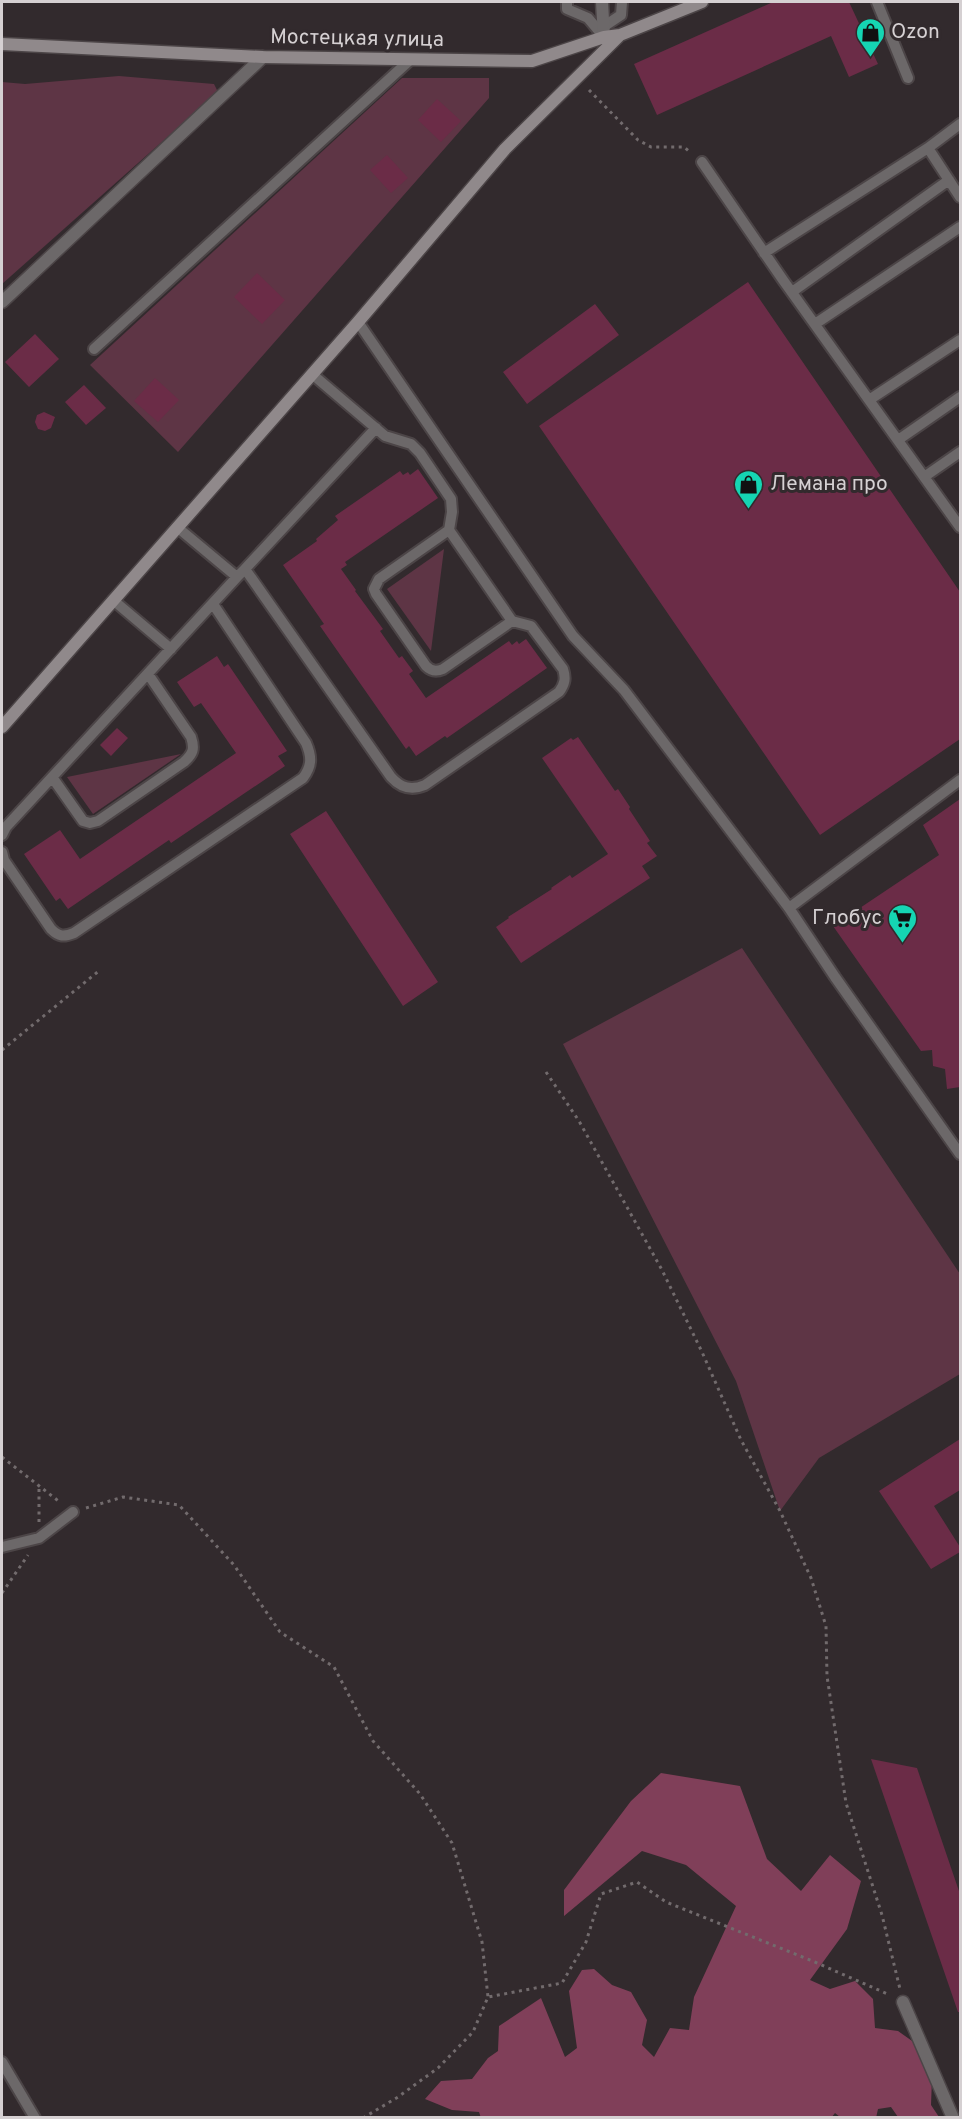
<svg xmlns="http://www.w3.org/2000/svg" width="962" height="2119" font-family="Overpass,sans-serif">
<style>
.green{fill:#5e3545}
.forest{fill:#803f59}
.building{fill:#6b2c47}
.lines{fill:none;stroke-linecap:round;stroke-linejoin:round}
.lane-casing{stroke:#4c4547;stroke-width:14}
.street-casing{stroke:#4c4547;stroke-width:15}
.secondary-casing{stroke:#4c4547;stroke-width:15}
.path{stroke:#726b6d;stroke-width:3;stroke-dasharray:3 4.5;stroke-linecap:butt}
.lane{stroke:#6c6869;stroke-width:10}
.street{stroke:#6c6869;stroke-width:12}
.secondary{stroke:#90898b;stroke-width:12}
.labels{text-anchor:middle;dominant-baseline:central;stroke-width:6;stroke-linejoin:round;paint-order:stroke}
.poi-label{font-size:21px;fill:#d5d0d2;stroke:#322a2d;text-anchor:start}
.street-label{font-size:21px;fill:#d5d0d2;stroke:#322a2d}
</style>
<rect width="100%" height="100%" fill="#322a2d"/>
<!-- green -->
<path class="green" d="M119,76L214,84L218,92L2,284V82L25,84Z
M402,78H489V98L178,452L90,365Z
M444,549L431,651L387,589Z
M181,754L93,814L67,777Z
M742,948L960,1274V1374L819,1458L780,1511L736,1381L563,1044Z"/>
<!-- forest -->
<path class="forest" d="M661,1773L740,1786L767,1859L801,1891L830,1855L861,1881L847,1929L810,1980L830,1989L855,1981L873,1999L875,2028L898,2031L922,2048L932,2078L931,2105L939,2117H898L891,2107L878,2109L876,2118L840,2117L835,2113L831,2118H481L479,2112L452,2110L425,2099L441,2081L472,2079L488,2058L498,2051L499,2026L541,1998L565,2057L577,2048L569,1991L582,1970L594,1969L612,1985L631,1992L647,2020L642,2045L654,2057L670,2028L689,2030L694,1997L736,1906L686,1865L642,1851L564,1916V1890L631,1801Z"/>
<!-- building -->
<path class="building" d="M773,2H849L878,64L849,77L831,36L657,115L634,64Z
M437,99L461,121L441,142L418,120Z
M387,155L408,178L391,193L370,170Z
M257,273L285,300L262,324L234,297Z
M748,282L960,592V739L820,835L539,426Z
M595,304L619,335L527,404L503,372Z
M35,334L59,359L29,387L5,362Z
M155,378L179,400L158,422L134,401Z
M84,385L106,408L86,425L65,402Z
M44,412L55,417L51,428L45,431L38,429L35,422L37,415Z
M418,469L438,498L345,562L347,565L341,569L356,590L355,591L383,629L380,631L399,658L402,656L413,671L409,674L426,698L509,641L512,645L517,641L519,644L526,639L547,668L447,738L445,736L416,756L409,746L406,749L320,626L324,624L283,565L317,541L316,539L338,520L335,516L400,471L403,475L408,472L410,475Z
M217,656L224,667L228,664L287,751L278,756L285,766L171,843L169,840L68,909L60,898L56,901L24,854L60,830L80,859L236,753L201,703L194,707L177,682Z
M117,728L128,738L111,756L100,745Z
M578,737L615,791L618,789L630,807L629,809L650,841L647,843L657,856L642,866L650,878L521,963L496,927L509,918L508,917L552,889L551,888L570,875L572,878L608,854L542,758L571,738L573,740Z
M960,799V1087L947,1089L945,1069L933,1066L932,1050L921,1051L833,926L939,855L923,825Z
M326,811L438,982L403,1006L290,834Z
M960,1439V1490L934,1506L960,1547V1552L931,1569L879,1491Z
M871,1759L917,1768L960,1894V2012H958Z"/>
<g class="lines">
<defs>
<path id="lane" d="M567,2V9L588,18L604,37
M877,2L908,78
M603,27L621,15L622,2
M960,124L928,148L960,197
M702,162L783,280L960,527
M764,253L928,148
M792,292L949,180
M358,322L573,636L624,690L789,908
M815,324L960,227
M94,349L410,60
M869,400L960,340
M898,440L960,397
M924,477L960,452
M177,527L237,577L245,569L391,777C401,788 411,791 425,785L559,692C565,684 566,678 563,669L531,626L512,621L449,530L452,512L451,499L420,453L411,444L385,436L312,374
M449,530L379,579L374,589L376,594L426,666C431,671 436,672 443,669L512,621
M245,569L376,428
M113,600L171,649
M52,777L83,821L90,823L98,821L184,762C193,754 195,749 191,737L148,674
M960,780L789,908L835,977L960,1154
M2,835L6,827L237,577
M2,852L4,860L51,929C59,937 64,937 74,933L303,778C312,766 312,757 306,743L213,604
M2,1547L39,1538L73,1512
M2,2062L35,2118"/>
<path id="street" d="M602,2L604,37
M2,302L263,57
M903,2002L953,2118"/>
<path id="secondary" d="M2,44L263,57L532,61L604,37L620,35L702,2
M2,727L358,322L505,149L620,35"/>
</defs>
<!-- lane casing -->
<use href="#lane" class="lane-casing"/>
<!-- street casing -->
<use href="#street" class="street-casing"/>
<!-- secondary casing -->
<use href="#secondary" class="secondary-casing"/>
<!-- path -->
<path class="path" d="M589,90L638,140L651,147H684L691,153
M2,1050L100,970
M546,1072L579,1121L662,1270L702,1352L741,1440L780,1511L811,1578L826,1626L827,1676L846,1803L882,1915L900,1989
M2,1457L61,1503
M86,1508L123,1497L179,1505L234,1565L280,1632L334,1667L373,1741L420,1794L452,1843L482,1942L488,1997
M39,1522V1487
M2,1593L28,1555
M363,2118L398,2097L438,2068L473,2032L488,1997L562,1983L586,1942L601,1894L637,1882L666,1902L810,1960L890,1995"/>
<!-- lane -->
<use href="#lane" class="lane"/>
<!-- street -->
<use href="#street" class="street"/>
<!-- secondary -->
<use href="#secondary" class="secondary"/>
</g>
<!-- icons -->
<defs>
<symbol id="shop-pin" viewBox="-11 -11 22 30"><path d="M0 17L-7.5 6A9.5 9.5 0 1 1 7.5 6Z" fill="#15d5b3" stroke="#322a2d"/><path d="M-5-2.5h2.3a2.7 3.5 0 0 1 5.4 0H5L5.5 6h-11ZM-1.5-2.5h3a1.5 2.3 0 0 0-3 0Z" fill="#111"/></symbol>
<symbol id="supermarket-pin" viewBox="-11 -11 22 30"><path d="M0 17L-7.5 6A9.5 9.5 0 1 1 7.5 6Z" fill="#15d5b3" stroke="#322a2d"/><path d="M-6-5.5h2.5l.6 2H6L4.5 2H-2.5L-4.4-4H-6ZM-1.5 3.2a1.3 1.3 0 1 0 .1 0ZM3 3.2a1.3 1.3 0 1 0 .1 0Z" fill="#111"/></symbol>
</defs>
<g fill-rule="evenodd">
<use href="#shop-pin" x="854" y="16" width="33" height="45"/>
<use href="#shop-pin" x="732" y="468" width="33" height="45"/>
<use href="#supermarket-pin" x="886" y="902" width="33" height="45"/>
</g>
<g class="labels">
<!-- poi labels -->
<g class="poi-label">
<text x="891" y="32">Ozon</text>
<text x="770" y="484">Лемана про</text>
<text x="882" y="918" text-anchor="end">Глобус</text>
</g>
<!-- street labels -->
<g class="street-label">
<text transform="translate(357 39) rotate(1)">Мостецкая улица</text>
</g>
</g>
<!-- border -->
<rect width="962" height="2119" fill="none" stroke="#d5d0d2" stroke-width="6"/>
</svg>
